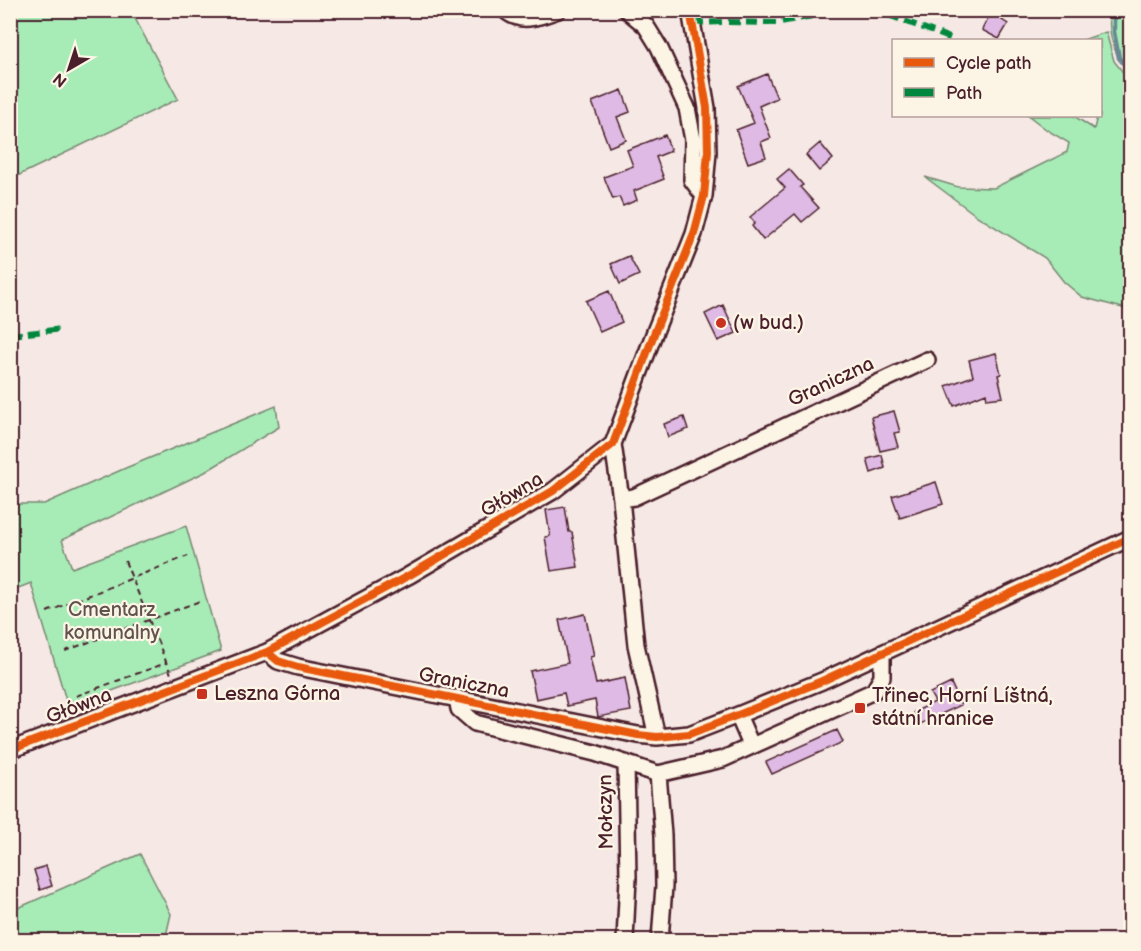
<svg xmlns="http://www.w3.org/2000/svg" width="1141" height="951" font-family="'Balsamiq Sans',sans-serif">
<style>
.green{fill:#a7ecb7;stroke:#788671;stroke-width:1.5}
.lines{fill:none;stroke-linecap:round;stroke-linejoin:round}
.stream{stroke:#698892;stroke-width:4.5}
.building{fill:#debae4;stroke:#4a1f2b;stroke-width:1.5}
.minor-casing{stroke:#4a1f2b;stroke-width:20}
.path{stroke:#4a1f2b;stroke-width:2;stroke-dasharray:6 4.5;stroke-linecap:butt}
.minor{stroke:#fcf5e5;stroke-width:15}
.quiet{stroke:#00873e;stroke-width:6;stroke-dasharray:12 6;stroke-linecap:butt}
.cycleway-casing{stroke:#fcf5e5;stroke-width:11}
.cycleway{stroke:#e8590c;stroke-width:8}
.poi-dot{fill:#c8321e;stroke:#fcf5e5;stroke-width:2}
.labels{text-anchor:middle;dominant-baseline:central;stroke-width:4.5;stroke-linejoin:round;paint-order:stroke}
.poi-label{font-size:20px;fill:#4a1f2b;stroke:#fcf5e5;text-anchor:start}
.street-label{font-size:20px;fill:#4a1f2b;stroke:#fcf5e5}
.park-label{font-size:20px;fill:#61524e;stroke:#fcf5e5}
</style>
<rect width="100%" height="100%" fill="#f6e9e5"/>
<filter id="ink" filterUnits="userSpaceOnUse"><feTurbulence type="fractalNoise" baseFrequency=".0167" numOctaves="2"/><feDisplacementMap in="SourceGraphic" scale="12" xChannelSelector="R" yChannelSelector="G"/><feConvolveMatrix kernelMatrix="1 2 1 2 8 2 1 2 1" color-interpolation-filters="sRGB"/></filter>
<g filter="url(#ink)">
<!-- green -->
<path class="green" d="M11,10L131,11L178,99L11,179Z
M709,11V10L796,11L765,16H711Z
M1110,11H1126C1124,18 1126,29 1130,35V70C1112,56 1108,32 1110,11Z
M1106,32L1114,61L1130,81V310L1082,297L1064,282L1045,258L977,216L925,177L958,187L994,188L1067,152L1069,143L1047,130L1029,116H1074L1094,129L1097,116H1100V40H1083Z
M276,406L279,427L205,472L62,540L72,568L186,526L221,651L68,707L31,583L11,591V504H44L128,467Z
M140,854L171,914L165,940H11V911Z"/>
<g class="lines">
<!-- stream -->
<path class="stream" d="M1114,10V32L1119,58L1130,71"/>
</g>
<!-- building -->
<path class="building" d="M992,10L1004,16L1002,20L1008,24L999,39L982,30Z
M767,74L777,98L759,106L771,138L761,142L766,157L748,163L736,130L754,123L738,86Z
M622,90L630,112L617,117L626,140L609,147L592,102Z
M665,135L671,151L656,157L664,179L634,191L637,200L623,206L619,197L613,199L604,177L633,166L627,150Z
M820,143L833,159L819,171L806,155Z
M789,169L803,185L800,187L819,208L802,222L795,214L763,240L752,226L755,223L750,217L785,188L777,179Z
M629,256L639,275L620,284L611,264Z
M609,291L622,322L600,332L586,301Z
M723,305L736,333L718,341L705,314Z
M996,353L1001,374L998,375L1003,397L987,399L986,393L954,406L946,386L973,376L969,360Z
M894,411L900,432L894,433L898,447L880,451L871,417Z
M684,417L688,429L668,437L664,424Z
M882,455L885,468L871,473L867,459Z
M936,482L943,504L900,518L892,496Z
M565,507L569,532H572L578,567L551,571L545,537L550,536L546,510Z
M585,614L594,656L590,657L596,684L625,678L631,711L598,717L595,700L567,706L564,693L536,699L530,671L568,663L559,620Z
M951,683L961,705L920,724L914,712L935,702L930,693Z
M837,730L843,742L772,774L766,762Z
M46,866L52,886L40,890L34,870Z"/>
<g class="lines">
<defs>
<path id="minor" d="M505,10C521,25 541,16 558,10
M627,10L646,26L659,47L687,108L693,140L692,180L704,196
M613,444L621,499L636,645L657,737
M621,499L634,497L927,360
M267,652L278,661L298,667L638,735L657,737L689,734L738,715L822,681L1130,538
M457,698L459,709L475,723L595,753L658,774L723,759L874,691L882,677V653
M738,715L751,745
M10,750L267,652L408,576L553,491L613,444L654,334L694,234L704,196L708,152L707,108L690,10
M658,774L663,835L664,886L660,940
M625,940L628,878L626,763"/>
</defs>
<!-- minor casing -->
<use href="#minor" class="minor-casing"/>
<!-- path -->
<path class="path" d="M125,561L171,674
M47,612L188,556
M65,651L200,601
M76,696L166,663"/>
<!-- minor -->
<use href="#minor" class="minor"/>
<!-- quiet -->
<path class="quiet" d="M692,23L722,22L776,23L834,12L878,11L955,40
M10,335L63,329"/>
<defs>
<path id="cycleway" d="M267,652L278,661L298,667L638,735L657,737L689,734L738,715L822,681L1130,538
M10,750L267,652L408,576L553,491L613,444L654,334L694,234L704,196L708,152L707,108L690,10"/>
</defs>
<!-- cycleway casing -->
<use href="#cycleway" class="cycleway-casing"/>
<!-- cycleway -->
<use href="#cycleway" class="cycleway"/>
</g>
</g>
<!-- markers -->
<g class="poi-dot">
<circle cx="721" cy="323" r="6"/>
<rect x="196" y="688" width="12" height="12" rx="3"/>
<rect x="854" y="702" width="12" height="12" rx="3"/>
</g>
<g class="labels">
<!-- poi labels -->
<g class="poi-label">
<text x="733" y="323">(w bud.)</text>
<text x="214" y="694">Leszna Górna</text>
<text x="872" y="696">Třinec, Horní Líštná,<tspan x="872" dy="23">státní hranice</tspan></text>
</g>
<!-- street labels -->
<g class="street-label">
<text transform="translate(831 382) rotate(-25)">Graniczna</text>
<text transform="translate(512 495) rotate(-31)">Główna</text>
<text transform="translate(464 683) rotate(11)">Graniczna</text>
<text transform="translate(79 706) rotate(-21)">Główna</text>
<text transform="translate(606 812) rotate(-91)">Mołczyn</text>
</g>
<!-- park labels -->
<g class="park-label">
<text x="112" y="610">Cmentarz<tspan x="112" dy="23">komunalny</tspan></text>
</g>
</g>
<!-- margin -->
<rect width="1141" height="951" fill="none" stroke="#fcf5e5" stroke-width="36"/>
<rect x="18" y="18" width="1105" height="915" fill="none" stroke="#4a1f2b" stroke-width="2" filter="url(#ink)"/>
<!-- legend -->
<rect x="892" y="39" width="210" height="78" fill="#fcf5e5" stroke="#b59f9b" stroke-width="1.5"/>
<rect x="904" y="58" width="30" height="9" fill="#e8590c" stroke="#b59f9b" stroke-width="1.5"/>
<text x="946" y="69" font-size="18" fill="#4a1f2b">Cycle path</text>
<rect x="904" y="88" width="30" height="9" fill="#00873e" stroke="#b59f9b" stroke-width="1.5"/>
<text x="946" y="99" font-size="18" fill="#4a1f2b">Path</text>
<!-- north arrow -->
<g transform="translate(69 69) rotate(219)" stroke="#fcf5e5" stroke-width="4.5" paint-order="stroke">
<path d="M0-4.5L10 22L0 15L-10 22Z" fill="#4a1f2b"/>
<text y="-9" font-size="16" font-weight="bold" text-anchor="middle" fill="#4a1f2b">N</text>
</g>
</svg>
